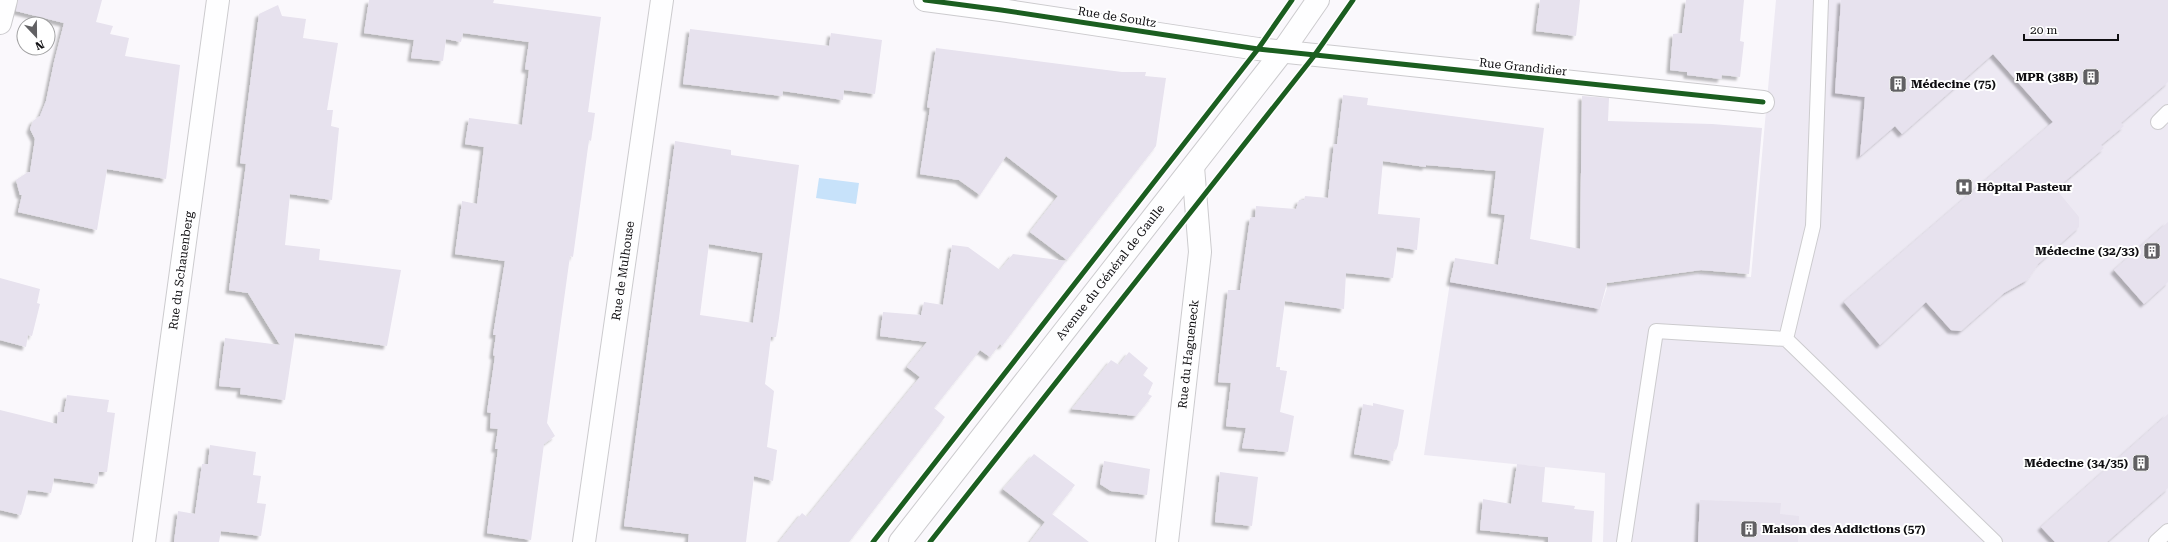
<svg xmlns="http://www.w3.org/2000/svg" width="2168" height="542" font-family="'Roboto Serif',serif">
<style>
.built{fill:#ede9f3}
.water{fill:#c7e2fa}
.building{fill:#e7e2ee;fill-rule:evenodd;filter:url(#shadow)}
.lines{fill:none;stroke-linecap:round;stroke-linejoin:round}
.lane-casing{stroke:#cccbce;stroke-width:16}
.street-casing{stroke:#cccbce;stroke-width:24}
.secondary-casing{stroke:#cccbce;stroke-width:24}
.lane{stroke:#fefeff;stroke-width:14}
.street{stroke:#fefeff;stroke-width:22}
.secondary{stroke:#fefeff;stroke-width:22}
.cycleway-casing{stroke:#fff;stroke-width:8}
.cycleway{stroke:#1b5e20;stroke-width:5}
.labels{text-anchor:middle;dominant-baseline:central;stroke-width:4;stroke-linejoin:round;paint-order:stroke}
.street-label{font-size:12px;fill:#0f0e11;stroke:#fff}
.poi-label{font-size:12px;font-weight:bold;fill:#0f0e11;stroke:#fff;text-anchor:end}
</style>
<defs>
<filter id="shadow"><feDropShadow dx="-3.5" dy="3.5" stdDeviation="1" flood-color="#0004"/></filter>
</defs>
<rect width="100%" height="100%" fill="#faf8fc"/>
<!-- built -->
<path class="built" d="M1776,0H2168V542H1603L1605,473L1424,455L1450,282L1600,309L1608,285L1700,273L1751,277Z"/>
<!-- water -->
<path class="water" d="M819,178L859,183L856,204L816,198Z"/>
<!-- building -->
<path class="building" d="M18,0H102L96,22L113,26L110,34L129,38L125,56L180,65L166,179L107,169L97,230L18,212L22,195H20L16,180L28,172H30L35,139L30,129L33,121L40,116L46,101L54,62L64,23L16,11Z
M369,0H494L493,3L601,17L588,112L595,113L591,141L589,140L573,257L570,256L547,423L555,436L544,444L531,540L487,533L498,449H495L498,429L490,428L491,413L487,412L495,356L493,355L496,335H493L505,261L455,254L462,201L477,204L484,147L465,144L469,118L522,125L529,70L525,69L529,42L463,33L461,42L446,39L443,61L411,58L414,40L364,33Z
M1540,0H1580L1576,36L1536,31Z
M1686,0H1744L1740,41L1744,42L1740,77L1722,75L1721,79L1687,75V72L1670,70L1673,34L1682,33Z
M1841,0H2168V82L2121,123L2124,126L2101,145L2104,148L2056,189L2079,217V227L2038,264L2027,280L2004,293L1961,331L1951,330L1926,302L1880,345L1844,302L2053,122L1993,54L1902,134L1895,126L1860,156L1865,97L1835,93Z
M278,5L282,16L306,19L303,38L338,43L327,110H333L331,126L339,128L332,200L290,194L285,245L320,249L319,260L401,270L387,346L295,333L285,400L240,394L241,388L219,386L225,338L280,345L248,293L229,290L246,164L240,163L259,14Z
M690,29L829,46L831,33L882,40L875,94L844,90L843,100L783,91L782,96L683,84Z
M936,48L1122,72H1146L1145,76L1166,78L1156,146L1067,260L1030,232L1058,196L1006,156L980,195L959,180L920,174L930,108L927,107Z
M1343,95L1368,98L1367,105L1544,128L1530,239L1580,249L1582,96L1609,98L1608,121L1712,124L1762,128L1749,274L1701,270L1607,283L1600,309L1450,282L1455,258L1498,265L1505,215L1491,213L1496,171L1426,165V167L1383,161L1378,214L1420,218L1417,250L1397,247L1393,278L1346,273L1344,309L1285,301L1276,367H1280V370L1287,371L1280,412L1294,416L1288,452L1242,448L1246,428L1226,426L1231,383L1218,382L1228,290H1240L1250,218L1255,217L1256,206L1296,209L1299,200H1304L1305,196L1328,198L1334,144H1337Z
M675,141L731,150V155L799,165L779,318L776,337H771L765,384L774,391L767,447L777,450L773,481L754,476L746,542H688L689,534L624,526ZM709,244L763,253L753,323L700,315Z
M2168,222V282L2144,304L2114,270Z
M952,245L968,247L1000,270L1013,254L1066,261L1002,346L1000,344L990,357L980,350L934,408L945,417L849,542H779L802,513L807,517L920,377L907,367L927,342L880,336L883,312L921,315L924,302L943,305Z
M0,278L40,289L37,303L40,304L32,336L28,335L26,347L0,340Z
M1129,352L1148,368L1143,375L1153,383L1148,394L1152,396L1136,416L1072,409L1111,360L1119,365Z
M67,395L109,400L107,412L115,413L107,472H99L97,484L54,478L51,493L28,490L21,515L0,510V410L57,424L58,412H64Z
M1373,403L1404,410L1398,445L1396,450L1394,449L1393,461L1354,454L1363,404L1373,406Z
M2168,414V488L2107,542H2055L2041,527Z
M210,445L256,452L253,475L261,476L257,503L266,504L261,536L221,531L219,542H174L178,511L195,514L202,464H208Z
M1034,454L1075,485L1052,514L1089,542H1030L1045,522L1003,489Z
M1104,461L1150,469L1147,495L1111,491L1100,484Z
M1517,464L1545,467L1542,502L1575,506L1574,509L1594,511L1592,542H1548V537L1480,530L1483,499L1511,504Z
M1220,472L1258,477L1252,526L1215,522Z
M1700,500L1781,503L1780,514L1799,516L1798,542H1698Z"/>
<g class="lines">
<defs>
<path id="lane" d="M2158,122L2168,112
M1786,339L1995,542
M1624,542L1656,331L1786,339L1813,226L1821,0
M2156,542L2168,531"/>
<g id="street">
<path d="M925,0L1001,10L1258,49L1763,102"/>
<path d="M0,23L6,0"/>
<path id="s1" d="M144,542L218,0"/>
<path id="s2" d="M1167,542L1200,252L1193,167"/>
</g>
<g id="secondary">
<path id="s3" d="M584,542L662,0"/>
<path id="s4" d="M900,542L1282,52L1318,0"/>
</g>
</defs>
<!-- lane casing -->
<use href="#lane" class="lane-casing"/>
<!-- street casing -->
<use href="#street" class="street-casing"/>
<!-- secondary casing -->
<use href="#secondary" class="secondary-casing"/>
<!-- lane -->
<use href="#lane" class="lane"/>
<!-- street -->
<use href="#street" class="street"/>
<!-- secondary -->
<use href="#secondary" class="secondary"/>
<defs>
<path id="cycleway" d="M925,0L1001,10L1258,49L1763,102
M873,542L1258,49L1292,0
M930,542L1314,56L1353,0"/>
</defs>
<!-- cycleway casing -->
<use href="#cycleway" class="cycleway-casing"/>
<!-- cycleway -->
<use href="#cycleway" class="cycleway"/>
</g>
<!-- icons -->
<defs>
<symbol id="building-square" viewBox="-11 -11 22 22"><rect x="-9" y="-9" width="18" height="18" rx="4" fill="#616063" stroke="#fff"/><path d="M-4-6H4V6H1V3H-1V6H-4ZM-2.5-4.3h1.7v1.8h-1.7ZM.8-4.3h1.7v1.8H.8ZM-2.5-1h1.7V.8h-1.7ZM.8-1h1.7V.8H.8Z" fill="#fff"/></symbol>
<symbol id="hospital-square" viewBox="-11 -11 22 22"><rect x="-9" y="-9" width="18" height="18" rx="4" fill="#616063" stroke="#fff"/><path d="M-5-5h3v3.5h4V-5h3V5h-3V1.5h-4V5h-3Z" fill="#fff"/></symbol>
</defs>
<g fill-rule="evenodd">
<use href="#building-square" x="2081" y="67" width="20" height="20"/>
<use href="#building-square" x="1888" y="74" width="20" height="20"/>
<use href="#hospital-square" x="1954" y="177" width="20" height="20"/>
<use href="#building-square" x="2142" y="241" width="20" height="20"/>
<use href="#building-square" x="2131" y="453" width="20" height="20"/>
<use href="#building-square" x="1739" y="519" width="20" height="20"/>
</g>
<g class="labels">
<!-- street labels -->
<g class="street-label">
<text transform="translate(1117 17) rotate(9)">Rue de Soultz</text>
<text transform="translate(1523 67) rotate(6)">Rue Grandidier</text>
<text stroke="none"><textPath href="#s1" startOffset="274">Rue du Schauenberg</textPath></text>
<text stroke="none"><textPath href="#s3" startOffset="274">Rue de Mulhouse</textPath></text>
<text stroke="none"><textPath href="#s4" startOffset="342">Avenue du Général de Gaulle</textPath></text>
<text stroke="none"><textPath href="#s2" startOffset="189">Rue du Hagueneck</textPath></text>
</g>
<!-- poi labels -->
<g class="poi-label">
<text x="2078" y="77">MPR (38B)</text>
<text x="1911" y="84" text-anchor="start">Médecine (75)</text>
<text x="1977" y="187" text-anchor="start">Hôpital Pasteur</text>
<text x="2139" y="251">Médecine (32/33)</text>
<text x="2128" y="463">Médecine (34/35)</text>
<text x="1762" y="529" text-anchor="start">Maison des Addictions (57)</text>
</g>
</g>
<!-- north arrow -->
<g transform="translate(36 36) rotate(158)"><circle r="19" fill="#ffffff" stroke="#9f9fa0"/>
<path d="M0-3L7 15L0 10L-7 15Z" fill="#616063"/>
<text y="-6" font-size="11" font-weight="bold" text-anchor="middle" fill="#0f0e11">N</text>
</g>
<!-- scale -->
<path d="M2024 34v6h94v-6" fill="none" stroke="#0f0e11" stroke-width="2"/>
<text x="2030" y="34" font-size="12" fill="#0f0e11" stroke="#ffffff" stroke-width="3" paint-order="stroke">20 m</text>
</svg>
